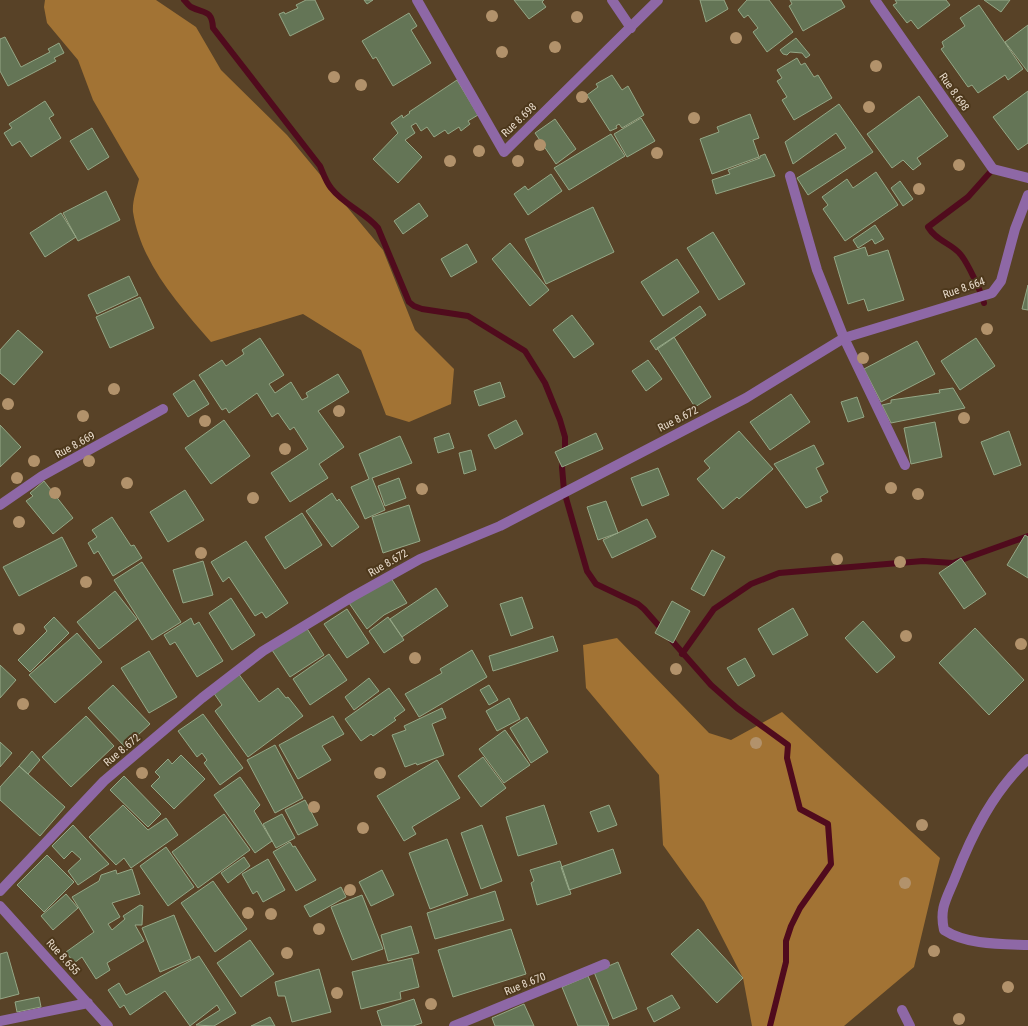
<svg xmlns="http://www.w3.org/2000/svg" width="1028" height="1026" font-family="'Roboto Condensed',sans-serif">
<style>
.forest{fill:#a27334}
.lines{fill:none;stroke-linecap:round;stroke-linejoin:round}
.stream{stroke:#500b1d;stroke-width:6}
.building{fill:#647556;stroke:#95a786}
.minor{stroke:#8e68a6;stroke-width:10}
.tree{fill:#b2926b}
.labels{text-anchor:middle;dominant-baseline:central;stroke-width:4;stroke-linejoin:round;paint-order:stroke}
.street-label{font-size:11px;fill:#e7daca;stroke:#4d381c}
</style>
<rect width="100%" height="100%" fill="#584227"/>
<!-- forest -->
<path class="forest" d="M45,0H156L196,27L221,70L287,135L383,250L415,330L454,369L451,404L409,422L386,415L361,350L303,314L211,342C178,304 141,263 133,212C132,202 137,188 139,179L93,100L78,60L47,23L44,7Z
M617,638L709,733L731,740L782,712L940,858L914,967L844,1026H752L743,978L704,902L663,845L659,775L586,688L583,645Z"/>
<g class="lines">
<!-- stream -->
<path class="stream" d="M184,0C186,2 189,6 191,7C204,14 212,9 213,28L320,166C323,173 326,182 331,188C344,205 365,212 378,228L409,302L414,306L422,309L468,316L525,351L545,383L560,420L565,437V451L562,467L564,491L587,571L596,584L638,604L644,609L711,685L737,708L788,745L787,758L800,809L828,824L831,864L800,908L791,926L786,941V962L770,1026
M984,303C981,291 968,264 961,255C953,244 936,241 928,227L968,197L993,169
M682,654L714,609L751,584L779,573L923,561L953,563L1028,536"/>
</g>
<!-- building -->
<path class="building" d="M306,0H315L324,19L290,36L279,14L284,12L285,14L298,8L296,5Z
M364,0H373L367,4Z
M514,0H544L542,2L546,7L529,19Z
M700,0H724L728,9L706,22Z
M747,0H769L793,32L767,52L753,32L758,28L748,15L744,18L738,10Z
M790,0H841L845,7L803,31L789,6L792,4Z
M895,0H946L950,5L918,29L911,20L907,23L893,5L897,3Z
M984,0H1010L1001,12Z
M979,5L1023,69L1008,80L1005,75L978,93L972,85L968,87L941,49L944,47L942,42L965,26L960,18Z
M409,13L417,26L411,30L431,63L393,86L376,57L373,59L362,41Z
M1028,25V72L1005,42Z
M5,37L21,67L50,52L48,49L59,43L64,53L54,58L56,61L8,86L0,71V39Z
M796,38L810,55L806,58L802,53L790,52L787,55L783,54L780,50Z
M797,58L801,65L805,63L814,77L818,75L832,98L794,120L782,100L787,97L777,81L782,78L777,70Z
M612,75L622,90L628,86L644,115L622,128L619,124L616,126L617,128L610,131L587,95L598,87L596,84Z
M457,80L478,115L468,121L470,124L461,131L459,127L448,134L445,130L434,137L427,127L421,131L416,123L411,126L415,133L405,140L422,157L398,183L373,159L398,133L391,123L402,115L403,118L410,113L409,112Z
M1028,91V143L1018,150L993,117Z
M919,96L948,136L917,158L921,164L913,170L903,160L892,168L867,134Z
M45,101L54,115L49,118L61,138L31,157L20,141L12,146L4,133L12,128L9,124Z
M839,104L873,152L808,195L797,178L846,148L836,133L793,164L785,142Z
M750,114L759,138L753,140L759,157L712,174L700,139L719,132L717,127Z
M641,118L655,141L627,157L614,134Z
M555,119L576,149L556,164L535,133Z
M92,128L109,157L88,170L70,141Z
M611,134L625,156L569,190L554,168Z
M765,154L775,176L716,194L712,180L730,174L728,170L760,158V156Z
M876,172L898,205L845,241L823,209L828,205L822,197L847,179L853,188Z
M551,174L562,191L528,215L514,194L525,186L528,190Z
M900,181L913,199L903,206L891,188Z
M106,191L120,220L78,241L63,213Z
M419,203L428,216L403,234L394,221Z
M593,207L614,252L546,284L525,239Z
M61,213L76,237L45,257L30,233Z
M875,225L884,239L875,244L872,239L858,248L853,240Z
M713,232L745,284L719,300L687,248Z
M510,243L549,290L530,306L492,259Z
M467,244L477,262L451,277L441,259Z
M865,247L868,256L888,250L904,300L868,311L864,299L848,304L834,257Z
M677,259L699,292L663,316L641,282Z
M129,276L138,295L97,314L88,295Z
M1028,285V310L1022,309Z
M140,297L154,328L110,348L96,317Z
M700,306L706,315L656,350L650,341Z
M572,315L594,344L574,358L553,330Z
M18,330L43,352L14,385L0,373V350Z
M674,337L711,397L695,407L657,348Z
M260,338L284,375L269,384L275,393L291,382L302,400L308,397L306,393L338,374L349,392L318,411L344,447L319,464L328,478L290,502L271,473L308,449L294,427L290,430L278,413L272,417L257,393L229,413L226,408L222,410L199,375L222,360L226,366L244,354L242,350Z
M976,338L995,366L960,390L941,361Z
M917,341L935,374L881,402L864,369Z
M648,360L662,379L646,391L632,371Z
M194,380L209,404L188,417L173,394Z
M500,382L505,397L479,406L474,391Z
M953,388L965,408L891,423L882,405L891,403V400L940,393L939,390Z
M791,394L810,422L770,450L750,422Z
M857,397L864,417L848,422L841,402Z
M224,420L250,456L211,484L185,448Z
M516,420L523,434L495,449L488,435Z
M935,422L942,457L911,464L904,428Z
M0,425L21,447L0,467Z
M739,431L773,469L739,499L737,497L723,509L697,479L710,468L704,461Z
M1009,431L1021,465L994,475L981,442Z
M449,433L454,448L438,453L434,438Z
M596,433L603,449L562,467L555,452Z
M400,436L412,463L372,478L385,510L365,519L351,487L369,479L359,454Z
M814,445L824,464L816,468L828,492L820,497L822,501L806,508L774,464Z
M471,450L476,470L464,474L459,453Z
M658,468L669,495L642,506L631,478Z
M399,478L406,498L385,506L378,486Z
M44,481L73,518L53,534L26,501L33,496L30,493Z
M185,490L204,520L168,542L150,512Z
M332,493L337,501L339,499L359,527L332,547L306,511Z
M606,501L618,533L598,540L587,507Z
M409,505L420,541L383,553L372,517Z
M302,513L322,545L285,569L265,537Z
M112,517L131,546L134,545L142,558L113,576L98,551L94,554L88,543L97,537L92,530Z
M647,519L656,537L612,558L603,540Z
M1025,535L1028,537V578L1007,565Z
M62,537L77,566L19,596L3,567Z
M246,541L288,603L266,618L262,612L255,616L229,577L223,582L211,562Z
M712,550L725,557L704,596L691,589Z
M961,558L986,594L964,609L939,573Z
M203,561L213,595L183,603L173,570Z
M142,562L181,622L152,640L114,580Z
M391,578L407,603L384,615L367,629L349,603Z
M436,588L448,606L402,637L390,619Z
M115,591L137,619L99,649L77,622Z
M522,597L533,628L511,636L500,604Z
M231,598L255,635L232,650L209,613Z
M672,601L690,611L673,643L655,633Z
M793,608L808,635L773,655L758,629Z
M347,609L369,643L347,658L324,624Z
M54,617L69,633L30,672L18,660L47,631L44,627Z
M388,617L404,640L384,653L369,631Z
M191,618L194,625L199,622L223,661L197,677L175,642L170,645L164,635Z
M863,621L895,657L877,673L845,638Z
M306,627L324,655L290,677L272,650Z
M975,628L1024,680L989,715L939,663Z
M77,633L102,662L55,703L29,675Z
M553,636L558,651L493,671L489,656Z
M472,650L487,677L419,717L405,694L442,673L440,669Z
M149,651L177,697L149,713L121,668Z
M329,654L347,680L310,705L293,679Z
M745,658L755,676L738,686L727,668Z
M0,665L16,680L0,698Z
M238,673L259,702L278,688L286,698L288,697L303,716L248,757L215,711L222,705L213,692Z
M369,678L379,691L354,710L345,697Z
M113,685L150,724L125,747L88,708Z
M489,685L498,700L489,705L480,690Z
M389,688L405,710L394,718L396,720L373,736L371,734L361,741L345,719Z
M509,698L520,719L497,731L486,711Z
M442,708L446,718L432,724L444,755L417,765L416,763L405,767L392,735L406,730L404,726Z
M203,714L243,768L220,785L204,763L207,760L202,753L197,757L178,731Z
M86,716L114,746L71,787L42,757Z
M333,716L344,734L322,746L331,760L298,779L279,745Z
M527,717L548,752L531,763L510,728Z
M505,730L530,765L504,783L479,749Z
M0,742L12,753L0,767Z
M275,745L303,798L275,813L247,760Z
M32,751L40,760L28,774L19,766Z
M181,755L205,779L174,809L151,786L160,777L155,772L168,759L172,764Z
M483,757L506,788L481,807L458,776Z
M437,760L460,798L412,827L416,834L404,841L377,796Z
M19,766L65,807L40,836L0,800V787Z
M124,776L161,814L148,827L110,790Z
M240,777L260,805L254,811L272,841L255,853L214,795Z
M305,800L318,825L298,835L285,810Z
M123,805L148,830L166,818L178,835L131,868L124,858L116,865L89,837Z
M544,805L557,844L518,856L506,817Z
M609,805L617,825L598,832L590,812Z
M224,814L250,850L198,888L172,852Z
M282,814L295,838L276,848L263,824Z
M73,825L109,864L78,885L68,871L81,859L72,851L64,859L52,846Z
M482,825L502,881L481,889L461,833Z
M447,839L468,895L430,909L409,853Z
M290,842L293,847L295,846L316,880L296,891L273,852Z
M166,847L194,887L168,906L140,866Z
M613,849L621,873L569,890L561,867Z
M47,855L74,882L44,912L17,885Z
M244,857L250,866L228,883L221,873Z
M268,859L285,890L263,902L257,891L253,894L242,874Z
M560,861L571,894L537,905L531,883L534,881L530,870Z
M132,869L140,894L112,903L120,917L108,924L112,930L125,919L123,916L140,905L143,906L142,925H135L144,941L107,963L110,970L96,979L82,957L74,963L66,952L94,932L72,897L99,881L101,875L116,870L117,874Z
M382,870L394,895L371,906L359,882Z
M213,881L247,929L215,952L181,903Z
M341,887L346,897L310,917L304,906Z
M495,891L504,920L435,939L427,913Z
M66,894L78,908L53,930L41,916Z
M362,895L383,949L352,960L331,907Z
M174,915L191,959L160,972L142,928Z
M411,926L419,953L388,961L381,935Z
M511,929L526,974L453,997L438,950Z
M698,929L743,978L717,1003L671,954Z
M250,940L274,974L241,997L217,963Z
M7,952L19,994L0,999V954Z
M199,956L236,1013L214,1026L196,1025L220,1010L217,1005L190,1026L165,991L130,1015L124,1005L120,1008L108,990L119,983L126,995Z
M412,958L419,987L400,992L401,999L361,1009L352,972Z
M618,962L637,1009L613,1019L594,972Z
M319,969L331,1012L292,1022L285,996H278L275,982Z
M588,976L609,1025L608,1026H578L562,987Z
M672,995L680,1008L654,1022L647,1008Z
M39,997L41,1007L17,1012L15,1002Z
M414,999L422,1023L413,1026H382L377,1011Z
M524,1004L534,1026H495L492,1018Z
M270,1017L275,1026H251Z"/>
<g class="lines">
<!-- minor -->
<path class="minor" d="M417,0L504,152L658,0
M612,0L631,28
M875,0L993,169L1028,178
M790,176L817,270L844,338L905,465
M0,505L42,476L163,409
M1028,759C993,792 972,834 955,878C947,898 939,908 944,930C967,945 1001,944 1028,945
M0,891L104,781L202,698L263,651L352,597L420,559L500,526L746,398L844,338L992,293L1001,281L1015,229L1028,195
M0,906L108,1026
M902,1010L910,1026
M0,1021L88,1003
M454,1026L605,964"/>
</g>
<!-- trees -->
<g class="tree">
<circle cx="492" cy="16" r="6"/>
<circle cx="577" cy="17" r="6"/>
<circle cx="736" cy="38" r="6"/>
<circle cx="555" cy="47" r="6"/>
<circle cx="502" cy="52" r="6"/>
<circle cx="876" cy="66" r="6"/>
<circle cx="334" cy="77" r="6"/>
<circle cx="361" cy="85" r="6"/>
<circle cx="582" cy="97" r="6"/>
<circle cx="869" cy="107" r="6"/>
<circle cx="694" cy="118" r="6"/>
<circle cx="540" cy="145" r="6"/>
<circle cx="479" cy="151" r="6"/>
<circle cx="657" cy="153" r="6"/>
<circle cx="450" cy="161" r="6"/>
<circle cx="518" cy="161" r="6"/>
<circle cx="959" cy="165" r="6"/>
<circle cx="919" cy="189" r="6"/>
<circle cx="987" cy="329" r="6"/>
<circle cx="863" cy="358" r="6"/>
<circle cx="114" cy="389" r="6"/>
<circle cx="8" cy="404" r="6"/>
<circle cx="339" cy="411" r="6"/>
<circle cx="83" cy="416" r="6"/>
<circle cx="964" cy="418" r="6"/>
<circle cx="205" cy="421" r="6"/>
<circle cx="285" cy="449" r="6"/>
<circle cx="34" cy="461" r="6"/>
<circle cx="89" cy="461" r="6"/>
<circle cx="17" cy="478" r="6"/>
<circle cx="127" cy="483" r="6"/>
<circle cx="891" cy="488" r="6"/>
<circle cx="422" cy="489" r="6"/>
<circle cx="55" cy="493" r="6"/>
<circle cx="918" cy="494" r="6"/>
<circle cx="253" cy="498" r="6"/>
<circle cx="19" cy="522" r="6"/>
<circle cx="201" cy="553" r="6"/>
<circle cx="837" cy="559" r="6"/>
<circle cx="900" cy="562" r="6"/>
<circle cx="86" cy="582" r="6"/>
<circle cx="19" cy="629" r="6"/>
<circle cx="906" cy="636" r="6"/>
<circle cx="1021" cy="644" r="6"/>
<circle cx="415" cy="658" r="6"/>
<circle cx="676" cy="669" r="6"/>
<circle cx="23" cy="704" r="6"/>
<circle cx="756" cy="743" r="6"/>
<circle cx="142" cy="773" r="6"/>
<circle cx="380" cy="773" r="6"/>
<circle cx="314" cy="807" r="6"/>
<circle cx="922" cy="825" r="6"/>
<circle cx="363" cy="828" r="6"/>
<circle cx="905" cy="883" r="6"/>
<circle cx="350" cy="890" r="6"/>
<circle cx="248" cy="913" r="6"/>
<circle cx="271" cy="914" r="6"/>
<circle cx="319" cy="929" r="6"/>
<circle cx="934" cy="951" r="6"/>
<circle cx="287" cy="953" r="6"/>
<circle cx="1008" cy="987" r="6"/>
<circle cx="337" cy="993" r="6"/>
<circle cx="431" cy="1004" r="6"/>
<circle cx="959" cy="1019" r="6"/>
</g>
<g class="labels">
<!-- street labels -->
<g class="street-label">
<text transform="translate(954 92) rotate(55)">Rue 8.698</text>
<text transform="translate(519 120) rotate(-44)">Rue 8.698</text>
<text transform="translate(964 288) rotate(-19)">Rue 8.664</text>
<text transform="translate(678 419) rotate(-27)">Rue 8.672</text>
<text transform="translate(75 445) rotate(-29)">Rue 8.669</text>
<text transform="translate(388 563) rotate(-30)">Rue 8.672</text>
<text transform="translate(122 750) rotate(-40)">Rue 8.672</text>
<text transform="translate(63 957) rotate(48)">Rue 8.655</text>
<text transform="translate(525 984) rotate(-22)">Rue 8.670</text>
</g>
</g>
</svg>
